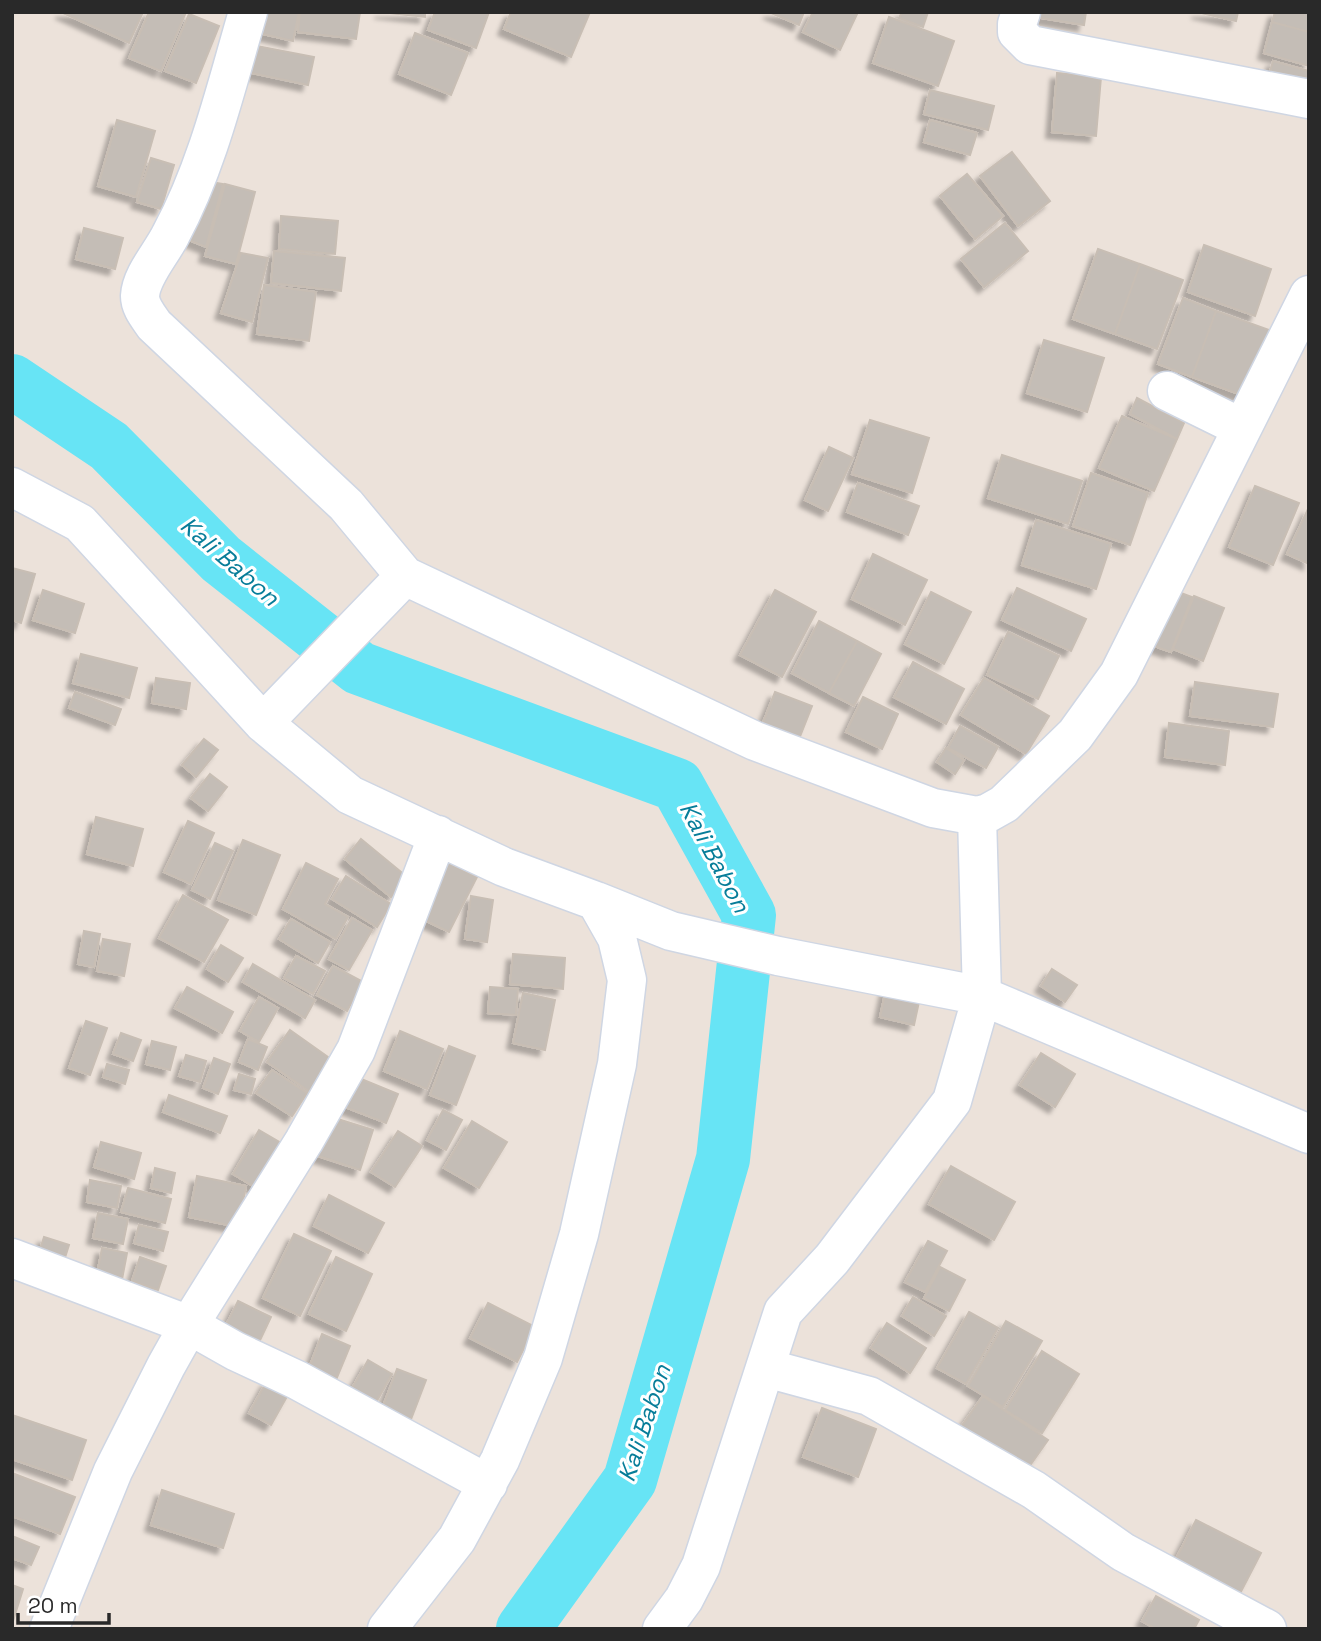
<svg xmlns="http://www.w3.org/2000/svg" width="1321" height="1641" font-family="'Space Grotesk',sans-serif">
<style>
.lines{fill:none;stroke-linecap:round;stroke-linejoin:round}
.river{stroke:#67e4f5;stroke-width:54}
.building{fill:#c4bdb6;stroke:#c8beb4;stroke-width:2;filter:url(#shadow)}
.minor-casing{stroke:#cfd6e3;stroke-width:41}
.minor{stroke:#fff;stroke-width:38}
.labels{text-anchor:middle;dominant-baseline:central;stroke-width:6;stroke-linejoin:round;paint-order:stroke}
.water-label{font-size:24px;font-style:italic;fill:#077d99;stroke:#fff}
</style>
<defs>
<filter id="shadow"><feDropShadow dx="-6" dy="6" stdDeviation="2" flood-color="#0004"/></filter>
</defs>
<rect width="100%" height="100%" fill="#ece2da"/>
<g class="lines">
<!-- river -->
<path class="river" d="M12,381L109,446L221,559L359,668L677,785L749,915L723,1159L630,1480L523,1629"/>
</g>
<!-- building -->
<path class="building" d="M61,12H143L129,43Z
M149,12H186L161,71L129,58Z
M256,12H299L293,41L250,31Z
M300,12H360L356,39L298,32Z
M380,12H425V17Z
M435,12H489L476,48L428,30Z
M511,12H590L571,57L504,29Z
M769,12H804L799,25Z
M813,12H858L840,50L803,32Z
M902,12H928L923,27L899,18Z
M1036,12H1086L1084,25L1035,17Z
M1197,12H1238L1236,21Z
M1275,12H1309V32L1272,22Z
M189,14L219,26L196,83L165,71Z
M889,17L954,41L938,86L873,63Z
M1272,22L1309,32V66L1264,53Z
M415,33L468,53L451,95L399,74Z
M252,45L314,57L308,85L247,72Z
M1273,61L1309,71V93L1267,82Z
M1057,73L1101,77L1096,136L1052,132Z
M930,90L994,106L988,130L924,114Z
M117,120L155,131L136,197L98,186Z
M930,120L977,133L970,155L924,142Z
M1012,152L1050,201L1018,226L980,176Z
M151,158L174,165L161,209L137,202Z
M967,174L1003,216L975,239L940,196Z
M199,180L223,184L206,247L181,237Z
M225,184L255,192L236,264L205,256Z
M281,216L338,221L335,254L279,249Z
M1005,223L1028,251L984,287L961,259Z
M84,228L123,238L115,269L76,259Z
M1204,245L1271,269L1255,316L1188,292Z
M1098,249L1140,264L1115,334L1073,319Z
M274,251L345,258L341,291L271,283Z
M241,253L268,258L252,322L221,313Z
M1140,264L1183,280L1157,349L1115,334Z
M264,285L316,292L309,341L257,334Z
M1183,298L1216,311L1192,377L1158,364Z
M1216,311L1272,331L1247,397L1192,377Z
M1044,340L1104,358L1087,412L1027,393Z
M1137,398L1184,423L1177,439L1130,414Z
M1122,416L1177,439L1154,491L1099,468Z
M870,420L929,438L912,493L852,474Z
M829,447L853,458L828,511L805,500Z
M1002,455L1082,481L1068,524L988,498Z
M1091,473L1148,493L1130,545L1073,526Z
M858,483L919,506L908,535L847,512Z
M1255,486L1299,503L1273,565L1229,547Z
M1309,507V564L1287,554Z
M1036,520L1111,544L1096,589L1022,565Z
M873,554L927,580L905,625L852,599Z
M12,568L35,574L21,623L12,620Z
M1165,587L1192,597L1171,652L1145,643Z
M1017,588L1086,619L1071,651L1002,620Z
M43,590L84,604L75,633L33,620Z
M775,590L816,612L782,677L740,655Z
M931,592L971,612L944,664L905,644Z
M1194,596L1224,608L1203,661L1173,649Z
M819,621L857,641L829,693L792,673Z
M1008,632L1059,656L1038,699L987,675Z
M857,641L881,654L854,706L829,693Z
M81,654L137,668L129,698L73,683Z
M913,662L964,689L946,724L894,697Z
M156,678L190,683L186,709L152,703Z
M984,678L1049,716L1026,754L961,715Z
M1195,682L1278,694L1273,727L1190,716Z
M75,692L121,709L115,725L69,708Z
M775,692L812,706L799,739L762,725Z
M863,697L898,714L882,749L846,732Z
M1169,723L1229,731L1225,765L1165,757Z
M960,726L998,747L986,768L948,748Z
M204,739L218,750L196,777L182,765Z
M946,748L964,760L955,774L937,762Z
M210,774L227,787L208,811L191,798Z
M96,817L143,829L133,866L87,854Z
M188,821L214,833L191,884L164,872Z
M361,839L407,877L391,897L345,859Z
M243,840L280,855L256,915L218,900Z
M215,843L233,851L210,899L192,890Z
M445,861L477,877L449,932L416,916Z
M306,863L338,879L325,904L348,917L336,939L283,909Z
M346,876L391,904L377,927L332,899Z
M183,895L228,920L204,962L159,938Z
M471,896L493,900L487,942L465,939Z
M352,918L372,930L349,970L329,959Z
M291,919L330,942L318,963L279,939Z
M84,931L100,934L94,967L78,964Z
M103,939L130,944L124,976L97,971Z
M221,945L243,958L228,982L207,969Z
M513,954L565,958L563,989L510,984Z
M296,956L325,971L313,994L284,978Z
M253,964L315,1000L305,1018L243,982Z
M333,966L363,982L347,1011L317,995Z
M1052,969L1077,985L1065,1002L1041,986Z
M187,987L233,1012L222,1033L175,1008Z
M490,987L518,989L516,1015L488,1013Z
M886,989L920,997L914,1025L880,1017Z
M523,993L555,1000L545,1050L513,1043Z
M259,997L278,1008L259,1042L240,1031Z
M86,1021L107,1028L90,1075L69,1068Z
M290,1030L335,1062L313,1094L267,1062Z
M400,1031L443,1049L427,1089L384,1071Z
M121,1033L141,1040L133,1061L113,1054Z
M248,1039L267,1047L258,1070L239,1062Z
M152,1041L176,1047L170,1070L146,1064Z
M449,1046L475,1056L456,1105L430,1095Z
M1041,1053L1075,1074L1055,1107L1020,1085Z
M186,1055L206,1061L200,1082L179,1076Z
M214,1058L230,1064L218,1094L203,1088Z
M107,1064L129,1070L125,1084L103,1077Z
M272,1070L307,1093L292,1116L256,1093Z
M239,1074L255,1079L251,1094L234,1090Z
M349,1074L398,1094L386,1123L337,1104Z
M169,1095L227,1116L220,1133L163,1112Z
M443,1110L462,1120L446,1150L427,1140Z
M328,1116L373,1130L360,1170L315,1155Z
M472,1121L507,1142L479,1188L444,1168Z
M259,1130L283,1144L256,1188L233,1174Z
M398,1131L422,1146L395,1187L371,1172Z
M101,1142L141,1153L134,1179L94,1167Z
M951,1166L1015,1202L994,1240L929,1204Z
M155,1168L175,1173L171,1193L151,1188Z
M197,1176L246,1186L238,1227L189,1217Z
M90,1180L121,1186L117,1208L87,1202Z
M128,1188L171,1199L165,1223L121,1212Z
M329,1195L384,1223L368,1253L314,1226Z
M98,1213L128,1219L123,1244L93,1238Z
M139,1225L168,1232L163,1251L134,1243Z
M294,1234L331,1251L300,1316L263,1298Z
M44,1237L69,1245L62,1267L37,1259Z
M928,1241L947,1251L925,1292L905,1282Z
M102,1248L127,1253L120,1290L95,1285Z
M140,1257L166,1266L158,1290L132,1281Z
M336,1257L372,1274L346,1331L309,1314Z
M940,1267L965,1280L949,1311L924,1298Z
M913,1297L946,1316L934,1336L902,1316Z
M238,1301L271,1317L252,1357L218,1341Z
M488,1303L535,1327L517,1362L470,1338Z
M969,1312L998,1328L966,1384L937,1368Z
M1006,1321L1042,1341L1003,1407L968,1386Z
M887,1323L926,1348L910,1373L871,1348Z
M322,1334L350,1346L331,1392L304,1381Z
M1042,1351L1079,1374L1042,1433L1005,1410Z
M368,1360L392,1374L370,1413L346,1399Z
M397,1369L426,1380L408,1427L379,1417Z
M267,1381L289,1393L271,1425L249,1413Z
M983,1396L1048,1440L1021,1478L956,1434Z
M822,1408L876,1429L858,1477L803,1457Z
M12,1415L86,1440L72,1480L12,1459Z
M12,1473L75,1497L60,1534L12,1516Z
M162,1490L234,1514L223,1548L151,1525Z
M1196,1520L1261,1553L1233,1607L1168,1574Z
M12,1536L39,1547L31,1565L12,1558Z
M12,1585L23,1589L13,1621H12Z
M1156,1596L1199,1620L1194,1629H1156L1142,1621Z"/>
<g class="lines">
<defs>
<path id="minor" d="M248,12C226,87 208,165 171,234C162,253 141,275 140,296C140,307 148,316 154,325L346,505L405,576L263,723
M1021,12L1017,24V32L1030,45L1309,99
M1167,391L1242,428
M12,487L80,523L263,723L350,795L504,867L596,901L671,931L778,956L982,996L977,816
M405,576L755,741L933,808L977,816L988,813L1004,804L1075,735L1119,674L1309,295
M12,1258L189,1325L235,1351L297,1380L488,1484
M766,1368L869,1396L1034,1490L1123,1552L1267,1629
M49,1629L113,1471L166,1366L189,1325L304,1141L356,1050L438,835
M387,1629L457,1539L500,1460L543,1358L579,1234L617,1064L627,980L617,938L596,901
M662,1629L684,1599L701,1566L783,1312L832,1259L952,1101L982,996L1309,1134"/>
</defs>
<!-- minor casing -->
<use href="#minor" class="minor-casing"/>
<!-- minor -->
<use href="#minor" class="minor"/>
</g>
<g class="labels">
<!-- water labels -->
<g class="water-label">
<text transform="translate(230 561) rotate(41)">Kali Babon</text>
<text transform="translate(715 857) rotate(62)">Kali Babon</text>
<text transform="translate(644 1423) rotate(-72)">Kali Babon</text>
</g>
</g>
<!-- border -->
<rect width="1321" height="1641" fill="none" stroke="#292929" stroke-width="28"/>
<!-- scale -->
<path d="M18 1613v10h91v-10" fill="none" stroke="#292929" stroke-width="3.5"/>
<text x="28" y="1613" font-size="21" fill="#292929" stroke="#ffffff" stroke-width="5" paint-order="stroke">20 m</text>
</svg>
